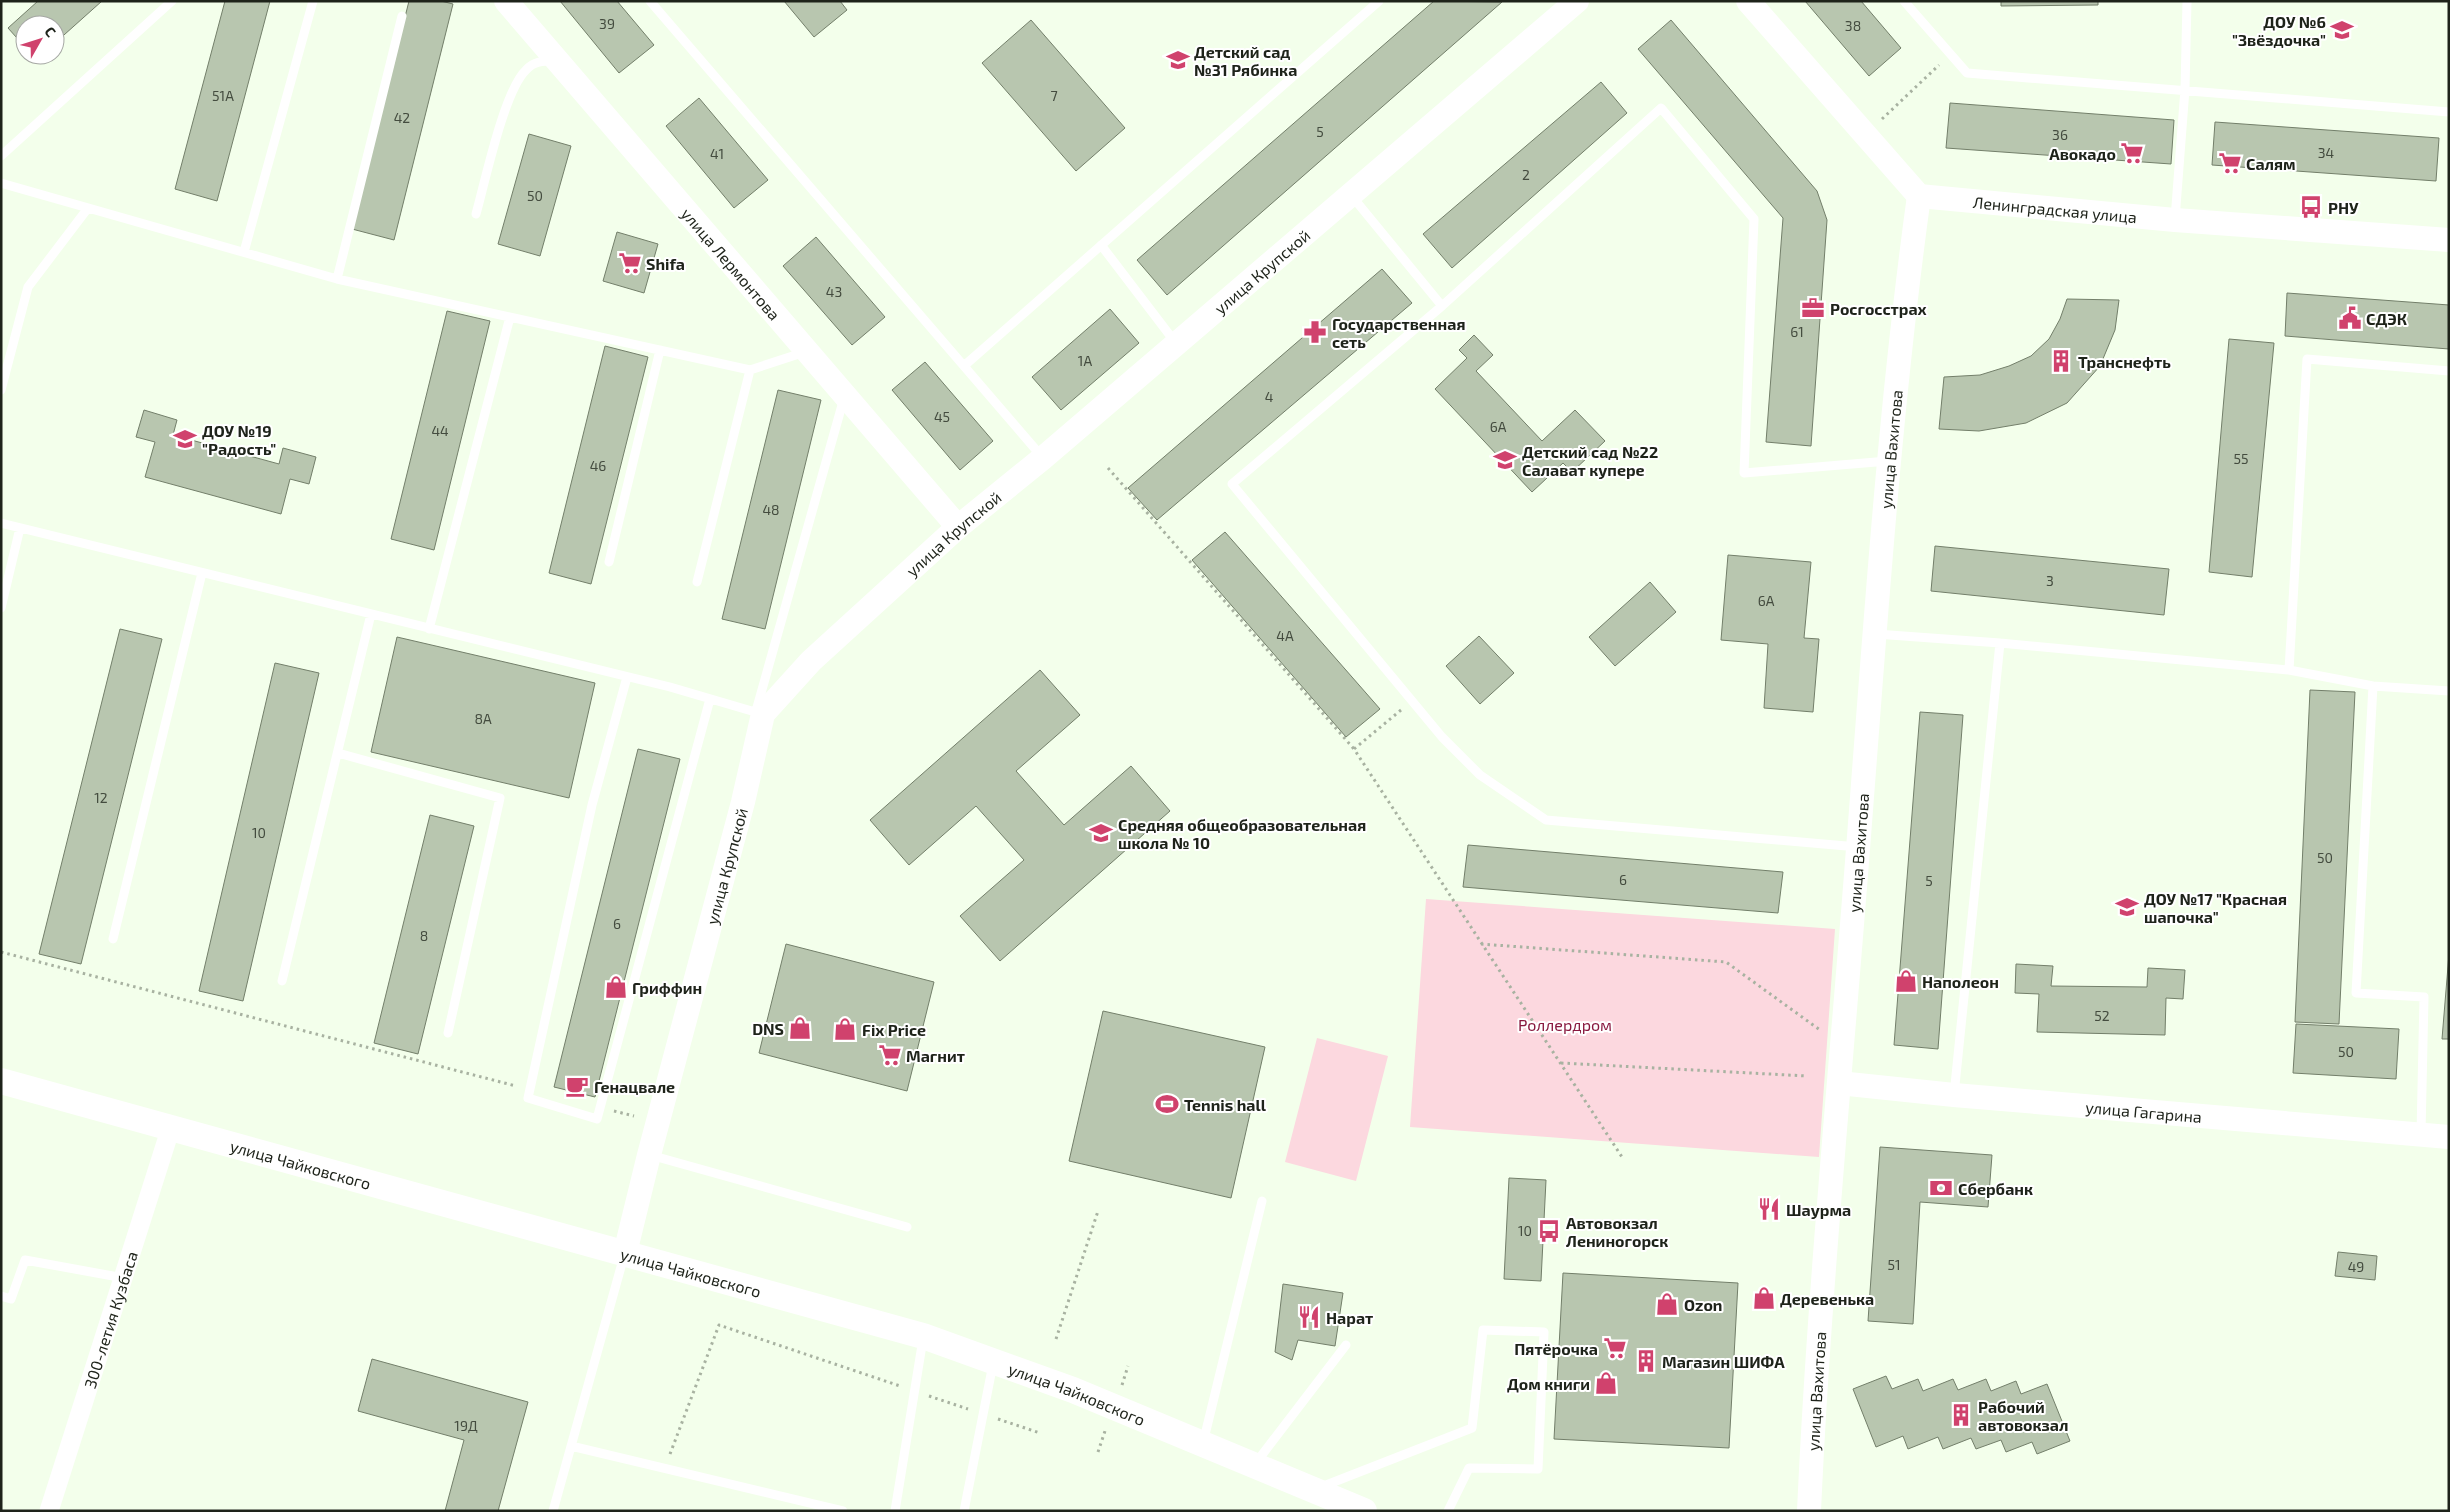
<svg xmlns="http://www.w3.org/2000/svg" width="2450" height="1512" font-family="'Exo 2',sans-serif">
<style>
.green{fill:#fcd8df}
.building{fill:#b8c6af;stroke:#737f6a}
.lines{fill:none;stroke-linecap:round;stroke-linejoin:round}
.path{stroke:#a8b2a1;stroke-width:3;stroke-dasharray:2.5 4;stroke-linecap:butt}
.service{stroke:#fff;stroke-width:9}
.minor{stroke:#fff;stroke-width:19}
.tertiary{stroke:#fff;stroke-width:24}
.secondary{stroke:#fff;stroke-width:26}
.labels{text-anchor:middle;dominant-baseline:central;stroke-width:4;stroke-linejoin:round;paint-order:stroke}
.number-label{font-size:14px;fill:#444c3f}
.poi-label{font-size:16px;font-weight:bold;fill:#1e231a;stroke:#fff;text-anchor:start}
.street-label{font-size:16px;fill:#1e231a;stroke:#fff}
.park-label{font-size:16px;fill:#88183f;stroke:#fff}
</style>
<rect width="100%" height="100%" fill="#f3ffeb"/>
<!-- green -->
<path class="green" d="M1426,899L1835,929L1819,1157L1410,1127Z
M1317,1038L1388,1056L1356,1181L1285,1162Z"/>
<!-- building -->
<path class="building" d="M38,1H102L55,43V25H25V47L8,28Z
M225,1H270L217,201L175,189Z
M409,1H441L453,4L394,240L352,229Z
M560,1H617L654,45L619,73Z
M784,1H840L847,10L814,37Z
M1434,1L1502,2L1167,295L1137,260Z
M1805,1H1861L1901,48L1869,76Z
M2001,1H2098V5L2001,6Z
M1031,20L1125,128L1076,171L982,63Z
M1671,20L1817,191L1827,220L1811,446L1766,442L1783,218L1638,49Z
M1601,82L1627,113L1452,268L1423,234Z
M699,98L768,180L734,208L666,126Z
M1950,103L2174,120L2171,164L1946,148Z
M2215,122L2439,138L2436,181L2212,165Z
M529,134L571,146L540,256L498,244Z
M617,232L658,244L644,293L603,281Z
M816,237L885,317L852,345L783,266Z
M1382,269L1412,303L1157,520L1128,488Z
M2287,293L2449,305V349L2285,336Z
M2067,299L2119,300L2115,330L2100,366L2067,403L2026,423L1979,431L1939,429L1944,377L1980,375L2009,366L2031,356L2049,339L2060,319Z
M1110,309L1139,343L1061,410L1032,377Z
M447,311L490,321L434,550L391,539Z
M1474,335L1493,355L1476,371L1542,441L1575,410L1605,441L1572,472L1563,463L1532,492L1435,389L1467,358L1459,350Z
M2229,339L2274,343L2252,577L2209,572Z
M605,346L648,357L591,584L549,573Z
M925,362L993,441L960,470L892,390Z
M778,390L821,400L765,629L722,619Z
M144,410L177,420L173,435L279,464L283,448L316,457L309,484L290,479L281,514L145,477L155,442L136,437Z
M1225,532L1380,709L1346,737L1192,560Z
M1935,546L2169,569L2164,615L1931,591Z
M1728,555L1811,562L1804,638L1819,639L1813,712L1764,708L1768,644L1721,640Z
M1650,582L1676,612L1615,666L1589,637Z
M120,629L162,639L81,964L39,954Z
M1479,636L1514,673L1480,704L1446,666Z
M397,637L595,683L569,798L371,752Z
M275,663L319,673L243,1001L199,991Z
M1040,670L1080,715L1016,771L1064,825L1131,766L1170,811L1000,961L960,916L1024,860L976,806L909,865L870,820Z
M2310,690L2355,692L2339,1024L2295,1022Z
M1920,712L1963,715L1938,1049L1894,1045Z
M638,749L680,759L595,1097L554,1087Z
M430,815L474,826L418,1054L374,1043Z
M1468,845L1783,872L1778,913L1463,887Z
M786,944L934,982L907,1091L759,1053Z
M2449,954V1039H2442Z
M2016,964L2053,966L2051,986L2147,987L2148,968L2185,970L2183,999L2166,998L2165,1035L2037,1032L2039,994L2015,993Z
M1103,1011L1265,1047L1231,1198L1069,1161Z
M2296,1024L2399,1029L2396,1079L2293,1073Z
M1880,1147L1992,1155L1988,1207L1920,1202L1913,1324L1868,1321Z
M1509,1178L1546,1180L1541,1281L1504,1279Z
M2338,1252L2377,1256L2375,1280L2335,1276Z
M1563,1273L1738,1283L1729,1448L1554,1439Z
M1283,1284L1343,1293L1335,1346L1298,1340L1292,1360L1275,1352Z
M372,1359L528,1402L498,1511H445L464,1440L358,1411Z
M1886,1376L1892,1389L1918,1379L1923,1391L1953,1379L1958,1390L1986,1379L1991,1391L2016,1381L2021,1394L2047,1384L2070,1441L2037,1454L2032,1442L2006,1452L2001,1440L1976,1449L1971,1438L1943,1449L1938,1437L1908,1449L1903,1436L1876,1447L1853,1389Z"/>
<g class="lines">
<!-- path -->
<path class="path" d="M1882,119L1939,65
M1108,468L1354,749
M1401,710L1354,749L1622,1157
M1481,944L1726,962L1820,1030
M1,952L516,1086
M1561,1063L1807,1076
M614,1111L634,1116
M1056,1339L1098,1211
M1122,1385L1128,1366
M929,1396L968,1409
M998,1419L1040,1433
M1098,1452L1106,1428
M670,1454L719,1325L900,1386"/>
<!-- service -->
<path class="service" d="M650,1L1043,458
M1904,1L1967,73L2449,112
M1,156L172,1
M1,183L337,279L750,370
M1351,195L1442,306L1232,484L1442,737L1480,775L1546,820L1858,847
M476,214C485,182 504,91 526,70C534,61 543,61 554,61
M2175,219L2185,89L2187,1
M1101,245L1175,342
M244,252L313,1
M337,279L402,16
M1442,306L1661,108L1754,219L1744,473L1888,461
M965,365L1379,1
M1,390L28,287L88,208
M1,523L670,687L762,714
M609,562L660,350
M697,582L750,370L805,352
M1,608L20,528
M429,629L510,317
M1876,634L2000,643L2289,670L2307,359L2449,371
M2289,670L2373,686L2449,691
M627,677L592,805L528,1098L597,1119L710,699
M2373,686L2356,993L2424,997L2421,1134
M756,711L844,398
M338,753L500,798L448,1033
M113,939L202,573
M282,981L371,614
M1954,1095L2000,643
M650,1155L907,1227
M1,1296L11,1299L25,1260L124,1278
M1203,1443L1262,1201
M571,1446L843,1511
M1255,1464L1346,1345
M1321,1487L1472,1428L1483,1330L1544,1332L1538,1469L1469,1468L1448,1511
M553,1511L624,1256
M895,1511L923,1339
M964,1511L993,1364"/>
<!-- minor -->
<path class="minor" id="s1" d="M49,1511L171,1127"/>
<!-- tertiary -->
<g class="tertiary">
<path id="s2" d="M506,1L958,527"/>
<path id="s3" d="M1748,1L1919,196L2175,220L2449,240"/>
<path id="s4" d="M1839,1083L1954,1095L2449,1137"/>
<path id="s5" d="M625,1253L649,1155L743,802L763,714L811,661L958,527L1043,458L1577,1"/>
<path id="s6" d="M1809,1511C1819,1290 1841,1070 1858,849C1875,631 1889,413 1919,196"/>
</g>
<!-- secondary -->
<path class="secondary" id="s7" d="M1,1081L923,1336L1073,1390L1364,1511"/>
</g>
<!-- icons -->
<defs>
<symbol id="school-bare" viewBox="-9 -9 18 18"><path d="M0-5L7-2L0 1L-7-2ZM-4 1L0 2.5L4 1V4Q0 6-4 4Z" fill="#d0426d" stroke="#fff" stroke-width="2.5" paint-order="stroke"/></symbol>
<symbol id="supermarket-bare" viewBox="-9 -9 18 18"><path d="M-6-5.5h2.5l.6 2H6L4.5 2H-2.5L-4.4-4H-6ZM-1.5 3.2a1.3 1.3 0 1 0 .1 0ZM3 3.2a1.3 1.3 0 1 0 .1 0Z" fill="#d0426d" stroke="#fff" stroke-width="2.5" paint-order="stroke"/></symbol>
<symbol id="bus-bare" viewBox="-9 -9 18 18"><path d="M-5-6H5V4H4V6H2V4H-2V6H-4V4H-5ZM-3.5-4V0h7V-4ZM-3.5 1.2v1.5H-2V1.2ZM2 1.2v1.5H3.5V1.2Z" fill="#d0426d" stroke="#fff" stroke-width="2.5" paint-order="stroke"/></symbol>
<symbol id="office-bare" viewBox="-9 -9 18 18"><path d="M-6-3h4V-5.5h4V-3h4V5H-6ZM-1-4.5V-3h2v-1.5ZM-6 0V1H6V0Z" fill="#d0426d" stroke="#fff" stroke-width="2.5" paint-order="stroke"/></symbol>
<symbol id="civic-bare" viewBox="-9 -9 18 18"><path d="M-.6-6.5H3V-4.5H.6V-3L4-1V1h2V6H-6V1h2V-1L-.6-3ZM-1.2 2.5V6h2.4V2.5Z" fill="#d0426d" stroke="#fff" stroke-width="2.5" paint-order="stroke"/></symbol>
<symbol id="pharmacy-bare" viewBox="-9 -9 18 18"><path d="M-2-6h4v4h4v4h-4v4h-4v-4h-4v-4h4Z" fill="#d0426d" stroke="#fff" stroke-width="2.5" paint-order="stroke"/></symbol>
<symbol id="building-bare" viewBox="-9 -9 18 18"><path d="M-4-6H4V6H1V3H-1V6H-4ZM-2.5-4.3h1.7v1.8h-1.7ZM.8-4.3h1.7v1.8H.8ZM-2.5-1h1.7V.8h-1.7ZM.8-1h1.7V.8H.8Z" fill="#d0426d" stroke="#fff" stroke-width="2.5" paint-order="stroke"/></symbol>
<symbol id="shop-bare" viewBox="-9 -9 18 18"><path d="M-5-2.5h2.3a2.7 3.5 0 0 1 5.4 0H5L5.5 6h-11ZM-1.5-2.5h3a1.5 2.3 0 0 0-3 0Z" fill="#d0426d" stroke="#fff" stroke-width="2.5" paint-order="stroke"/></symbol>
<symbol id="cafe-bare" viewBox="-9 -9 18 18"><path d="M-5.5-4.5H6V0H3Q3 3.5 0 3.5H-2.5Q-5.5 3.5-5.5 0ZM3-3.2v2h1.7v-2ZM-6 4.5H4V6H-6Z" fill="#d0426d" stroke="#fff" stroke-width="2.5" paint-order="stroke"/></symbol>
<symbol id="stadium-bare" viewBox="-9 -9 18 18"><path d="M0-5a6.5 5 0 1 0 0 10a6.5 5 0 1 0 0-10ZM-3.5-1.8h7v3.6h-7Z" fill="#d0426d" stroke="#fff" stroke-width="2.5" paint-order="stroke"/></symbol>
<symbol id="bank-bare" viewBox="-9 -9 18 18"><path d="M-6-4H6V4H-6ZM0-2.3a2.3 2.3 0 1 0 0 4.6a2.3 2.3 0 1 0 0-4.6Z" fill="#d0426d" stroke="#fff" stroke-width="2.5" paint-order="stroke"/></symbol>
<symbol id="restaurant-bare" viewBox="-9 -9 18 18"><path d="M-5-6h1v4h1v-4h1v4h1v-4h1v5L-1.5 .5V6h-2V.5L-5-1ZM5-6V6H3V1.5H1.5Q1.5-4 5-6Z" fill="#d0426d" stroke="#fff" stroke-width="2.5" paint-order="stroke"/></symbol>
</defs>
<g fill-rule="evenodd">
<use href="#school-bare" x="2326" y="14" width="32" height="32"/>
<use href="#school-bare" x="1162" y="44" width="32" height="32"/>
<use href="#supermarket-bare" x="2116" y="137" width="32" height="32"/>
<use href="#supermarket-bare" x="2214" y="147" width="32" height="32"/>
<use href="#bus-bare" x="2295" y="191" width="32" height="32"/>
<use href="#supermarket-bare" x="614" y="247" width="32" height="32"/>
<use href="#office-bare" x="1797" y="292" width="32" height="32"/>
<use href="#civic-bare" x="2334" y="302" width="32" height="32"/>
<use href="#pharmacy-bare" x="1299" y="316" width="32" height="32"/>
<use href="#building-bare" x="2045" y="345" width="32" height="32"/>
<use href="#school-bare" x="169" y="423" width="32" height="32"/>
<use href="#school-bare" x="1489" y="444" width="32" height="32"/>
<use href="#school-bare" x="1085" y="817" width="32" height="32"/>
<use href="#school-bare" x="2111" y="891" width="32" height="32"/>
<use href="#shop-bare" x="1890" y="965" width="32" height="32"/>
<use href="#shop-bare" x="600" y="971" width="32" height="32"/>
<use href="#shop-bare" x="784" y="1012" width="32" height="32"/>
<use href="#shop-bare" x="829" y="1013" width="32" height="32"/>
<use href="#supermarket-bare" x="874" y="1039" width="32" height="32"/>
<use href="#cafe-bare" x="561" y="1070" width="32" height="32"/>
<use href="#stadium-bare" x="1151" y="1088" width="32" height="32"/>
<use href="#bank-bare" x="1925" y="1172" width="32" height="32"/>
<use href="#restaurant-bare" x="1753" y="1193" width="32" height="32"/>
<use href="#bus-bare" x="1533" y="1215" width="32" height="32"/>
<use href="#shop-bare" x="1748" y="1282" width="32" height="32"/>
<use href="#shop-bare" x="1651" y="1288" width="32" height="32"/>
<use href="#restaurant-bare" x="1293" y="1301" width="32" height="32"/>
<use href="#supermarket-bare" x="1599" y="1332" width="32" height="32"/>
<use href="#building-bare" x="1630" y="1345" width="32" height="32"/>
<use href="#shop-bare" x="1590" y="1367" width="32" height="32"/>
<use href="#building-bare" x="1945" y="1399" width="32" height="32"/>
</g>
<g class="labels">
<!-- number labels -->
<g class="number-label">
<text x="607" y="23">39</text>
<text x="1853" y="25">38</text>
<text x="223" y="95">51А</text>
<text x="1054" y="95">7</text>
<text x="402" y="117">42</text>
<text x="1320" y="131">5</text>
<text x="2060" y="134">36</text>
<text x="2326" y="152">34</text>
<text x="717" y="153">41</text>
<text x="1526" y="174">2</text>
<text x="535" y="195">50</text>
<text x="834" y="291">43</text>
<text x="1797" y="331">61</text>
<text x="1085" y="360">1А</text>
<text x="1269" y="396">4</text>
<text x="942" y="416">45</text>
<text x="1498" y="426">6А</text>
<text x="440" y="430">44</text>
<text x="2241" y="458">55</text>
<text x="598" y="465">46</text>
<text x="771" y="509">48</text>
<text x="2050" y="580">3</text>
<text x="1766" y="600">6А</text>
<text x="1285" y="635">4А</text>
<text x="483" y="718">8А</text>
<text x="101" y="797">12</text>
<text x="259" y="832">10</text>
<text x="2325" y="857">50</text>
<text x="1623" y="879">6</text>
<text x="1929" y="880">5</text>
<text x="617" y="923">6</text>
<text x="424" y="935">8</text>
<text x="2102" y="1015">52</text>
<text x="2346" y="1051">50</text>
<text x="1525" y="1230">10</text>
<text x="1894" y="1264">51</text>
<text x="2356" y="1266">49</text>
<text x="466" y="1425">19Д</text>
</g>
<!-- poi labels -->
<g class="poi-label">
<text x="2326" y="21" text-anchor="end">ДОУ №6<tspan x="2326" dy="18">"Звёздочка"</tspan></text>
<text x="1194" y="51">Детский сад<tspan x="1194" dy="18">№31 Рябинка</tspan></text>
<text x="2116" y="153" text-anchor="end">Авокадо</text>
<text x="2246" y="163">Салям</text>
<text x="2328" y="207">РНУ</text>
<text x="646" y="263">Shifa</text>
<text x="1830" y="308">Росгосстрах</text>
<text x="2366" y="318">СДЭК</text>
<text x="1332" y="323">Государственная<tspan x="1332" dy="18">сеть</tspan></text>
<text x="2078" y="361">Транснефть</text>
<text x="202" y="430">ДОУ №19<tspan x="202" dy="18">"Радость"</tspan></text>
<text x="1522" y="451">Детский сад №22<tspan x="1522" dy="18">Салават купере</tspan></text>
<text x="1118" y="824">Средняя общеобразовательная<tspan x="1118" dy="18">школа № 10</tspan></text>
<text x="2144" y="898">ДОУ №17 "Красная<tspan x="2144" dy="18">шапочка"</tspan></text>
<text x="1922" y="981">Наполеон</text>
<text x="632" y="987">Гриффин</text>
<text x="784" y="1028" text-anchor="end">DNS</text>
<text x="862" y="1029">Fix Price</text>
<text x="906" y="1055">Магнит</text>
<text x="594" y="1086">Генацвале</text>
<text x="1184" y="1104">Tennis hall</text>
<text x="1958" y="1188">Сбербанк</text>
<text x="1786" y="1209">Шаурма</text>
<text x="1566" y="1222">Автовокзал<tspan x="1566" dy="18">Лениногорск</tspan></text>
<text x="1780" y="1298">Деревенька</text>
<text x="1684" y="1304">Ozon</text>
<text x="1326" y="1317">Нарат</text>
<text x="1598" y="1348" text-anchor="end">Пятёрочка</text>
<text x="1662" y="1361">Магазин ШИФА</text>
<text x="1590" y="1383" text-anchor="end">Дом книги</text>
<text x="1978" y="1406">Рабочий<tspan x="1978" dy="18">автовокзал</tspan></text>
</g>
<!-- street labels -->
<g class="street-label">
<text stroke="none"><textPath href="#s3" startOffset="396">Ленинградская улица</textPath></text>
<text stroke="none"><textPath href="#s2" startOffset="346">улица Лермонтова</textPath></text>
<text stroke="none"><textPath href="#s5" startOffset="1224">улица Крупской</textPath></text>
<text stroke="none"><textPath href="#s6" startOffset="1065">улица Вахитова</textPath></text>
<text stroke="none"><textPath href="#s5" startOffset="819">улица Крупской</textPath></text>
<text stroke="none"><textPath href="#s6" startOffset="660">улица Вахитова</textPath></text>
<text stroke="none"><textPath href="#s5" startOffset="400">улица Крупской</textPath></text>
<text stroke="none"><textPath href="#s4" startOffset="306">улица Гагарина</textPath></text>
<text stroke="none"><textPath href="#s7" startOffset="311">улица Чайковского</textPath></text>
<text stroke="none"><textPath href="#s7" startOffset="716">улица Чайковского</textPath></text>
<text stroke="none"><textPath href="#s1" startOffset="201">300-летия Кузбаса</textPath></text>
<text stroke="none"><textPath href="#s6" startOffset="120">улица Вахитова</textPath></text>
<text stroke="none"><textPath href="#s7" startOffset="1121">улица Чайковского</textPath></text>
</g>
<!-- park labels -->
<g class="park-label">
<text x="1565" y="1024">Роллердром</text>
</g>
</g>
<!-- border -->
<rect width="2450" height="1512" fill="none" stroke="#1e231a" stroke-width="5"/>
<!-- north arrow -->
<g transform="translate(40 40) rotate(51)"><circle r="24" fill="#ffffff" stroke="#a5a7a3"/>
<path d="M0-4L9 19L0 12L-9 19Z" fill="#d0426d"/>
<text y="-8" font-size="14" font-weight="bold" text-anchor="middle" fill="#1e231a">С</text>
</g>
</svg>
